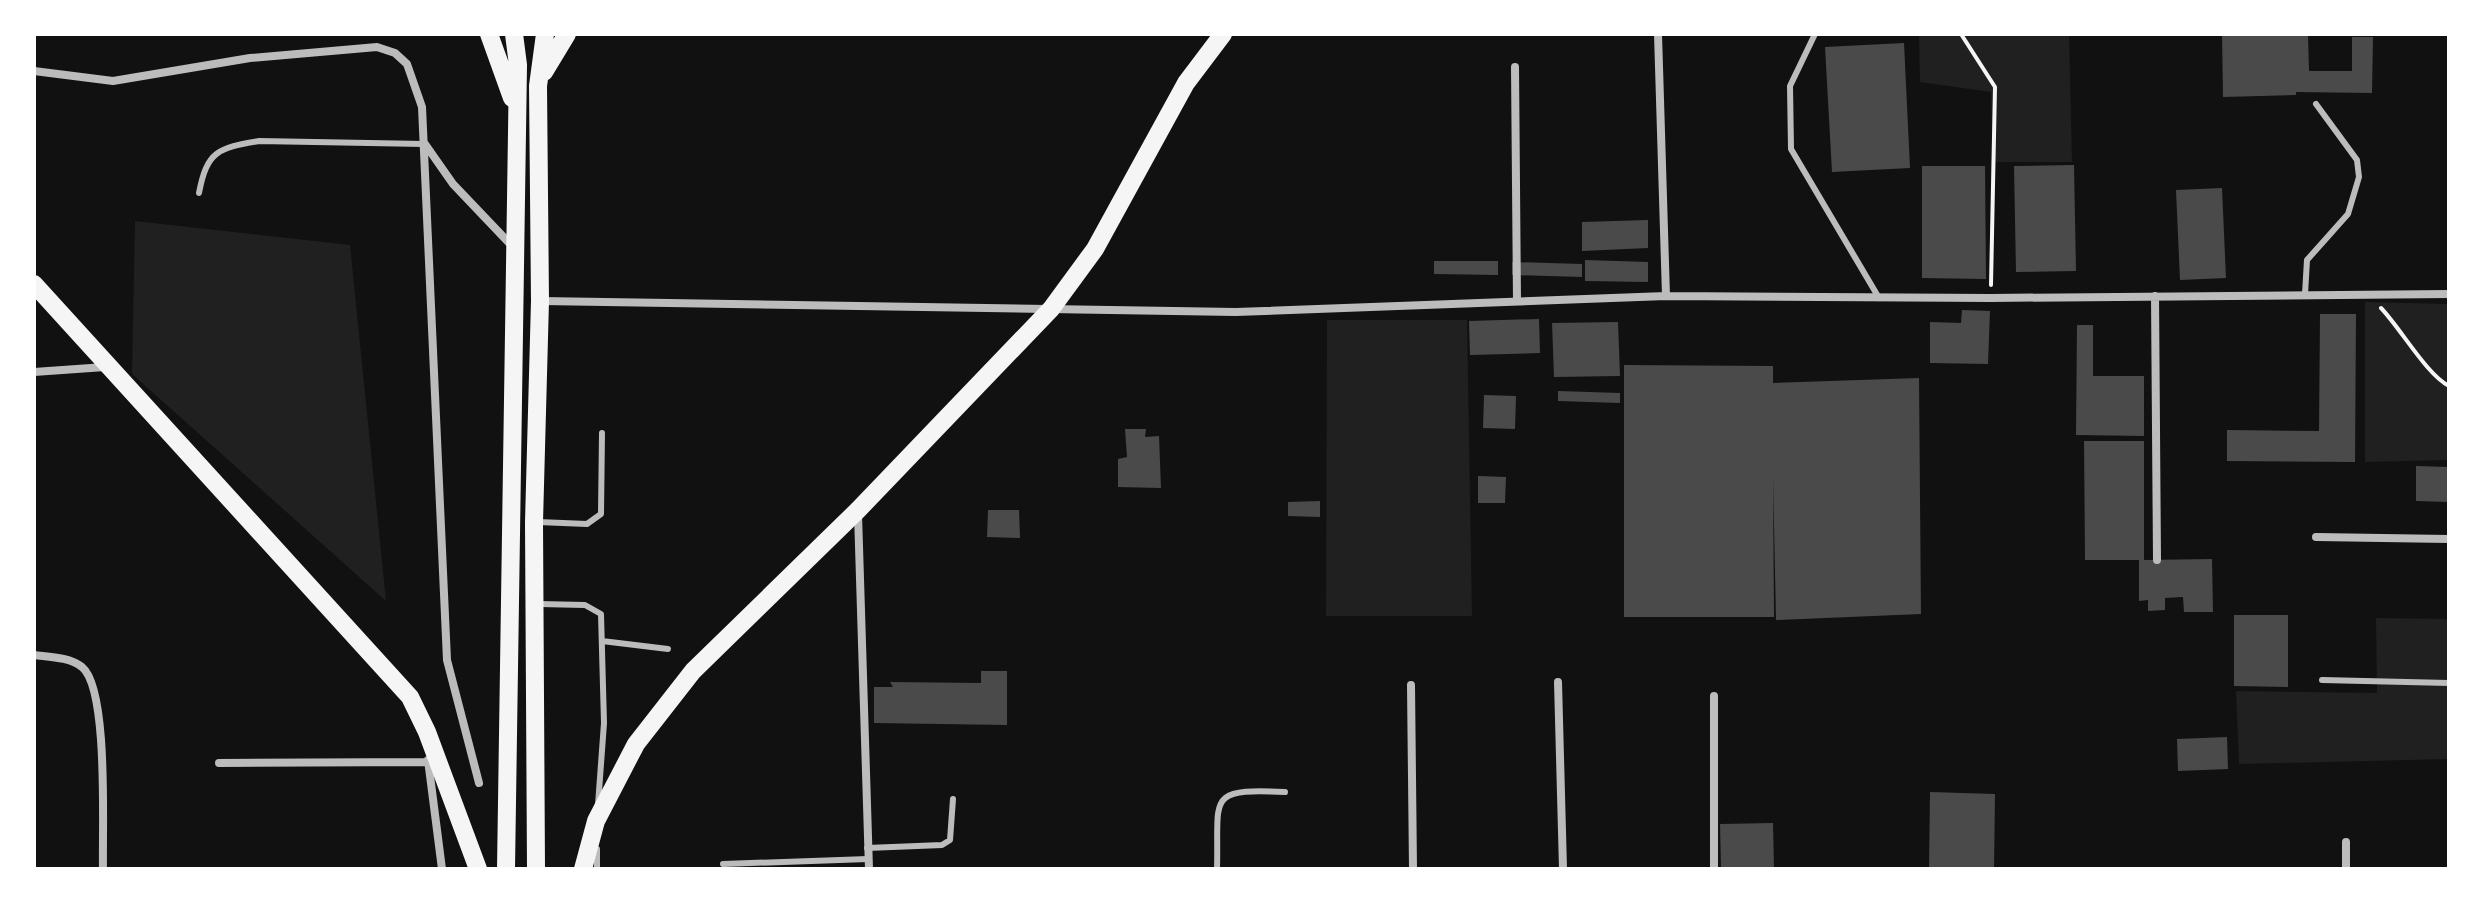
<svg xmlns="http://www.w3.org/2000/svg" width="2483" height="903" font-family="'Noto Sans',sans-serif">
<style>
.green{fill:#202020}
.building{fill:#4a4a4a}
.lines{fill:none;stroke-linecap:round;stroke-linejoin:round}
.path{stroke:#f5f5f5;stroke-width:4}
.service{stroke:#bcbcbc;stroke-width:6}
.minor{stroke:#bcbcbc;stroke-width:8}
.primary{stroke:#f5f5f5;stroke-width:18}
</style>
<rect width="100%" height="100%" fill="#111"/>
<!-- green -->
<path class="green" d="M1919,34H2069L2072,162H1993L1991,92L1920,82Z
M135,221L350,245L386,601L132,374Z
M2365,302L2449,304V460L2365,462Z
M1327,320H1467L1472,616H1326Z
M2376,618L2449,619V759L2239,764L2236,691L2377,693Z"/>
<!-- building -->
<path class="building" d="M2222,34H2308L2309,71H2352V37H2373L2372,93L2296,92V95L2223,97Z
M1904,43L1910,168L1832,172L1825,47Z
M2074,165L2076,271L2016,272L2014,166Z
M1922,166H1985L1986,279L1922,278Z
M2222,188L2226,278L2180,280L2176,190Z
M1648,220V248L1582,251V222Z
M1585,260L1648,262V282L1585,281Z
M1434,261H1498V275L1434,274Z
M1512,262L1582,264V277L1512,275Z
M1962,310L1990,311L1988,364L1930,363V322L1961,323Z
M2320,314H2356L2355,462L2227,461V430L2319,431Z
M1539,319L1540,353L1470,355L1469,321Z
M1618,322L1620,376L1554,377L1552,323Z
M2077,325H2093V376H2144V436L2076,435Z
M1624,365L1773,366V383L1919,378L1921,614L1776,620L1773,477L1774,617H1624Z
M1558,391L1620,393V403L1558,401Z
M1484,395L1516,396L1515,429L1483,428Z
M1125,429H1146L1145,437L1159,436L1161,488L1118,487V459L1127,457Z
M2084,441H2144V560L2212,559L2213,612H2184L2183,597L2165,598V610L2148,611V600L2139,601V560H2085Z
M2416,466L2449,467V502L2416,501Z
M1478,476L1506,477L1505,503H1478Z
M1320,501V517L1288,516V502Z
M988,510H1019L1020,538L987,537Z
M2234,615H2288V687L2234,686Z
M981,671H1007V725L874,723V687H893L890,682L981,683Z
M2227,737L2228,769L2178,771L2177,739Z
M1930,792L1995,794L1994,869H1929Z
M1773,823L1774,869H1721L1720,824Z"/>
<g class="lines">
<!-- path -->
<path class="path" d="M1961,34L1995,87L1991,285
M2381,308C2401,329 2427,375 2449,386"/>
<!-- service -->
<path class="service" d="M1815,34L1790,86L1791,149L1879,298
M199,193C207,151 218,148 259,141L424,144
M2305,294L2307,260L2348,214L2359,177L2357,160L2316,104
M538,522L587,524L601,514L602,433
M539,604L585,605L601,614L604,723L598,805
M602,641L668,649
M2322,680L2449,683
M867,848L942,845L950,840L953,799
M597,849V869
M723,864L868,859
M1217,869C1219,797 1205,788 1285,792"/>
<!-- minor -->
<path class="minor" d="M1658,34L1666,296
M1515,67L1517,301
M34,71L113,81L250,58L377,47L395,53L407,64L422,107L447,660L479,783
M425,144L453,184L512,246
M2155,296L2157,560
M541,301L1236,312L1666,296L1991,298L2449,294
M34,372L105,367
M858,514L869,869
M2316,537L2449,539
M34,655C50,657 69,657 82,667C109,689 102,831 103,869
M1558,682L1563,869
M1411,685L1413,869
M428,760L442,869
M219,763L428,762
M2346,842V869
M1714,869V696"/>
<!-- primary -->
<path class="primary" d="M489,34L512,98
M544,72L567,34
M34,284L410,697L427,732L478,869
M506,869L518,65L514,34
M536,869L534,522L540,301L538,86L545,34
M583,869L596,821L636,744L693,671L858,510L1051,309L1095,249L1186,83L1223,34"/>
</g>
<!-- border -->
<rect width="2483" height="903" fill="none" stroke="#ffffff" stroke-width="72"/>
</svg>
